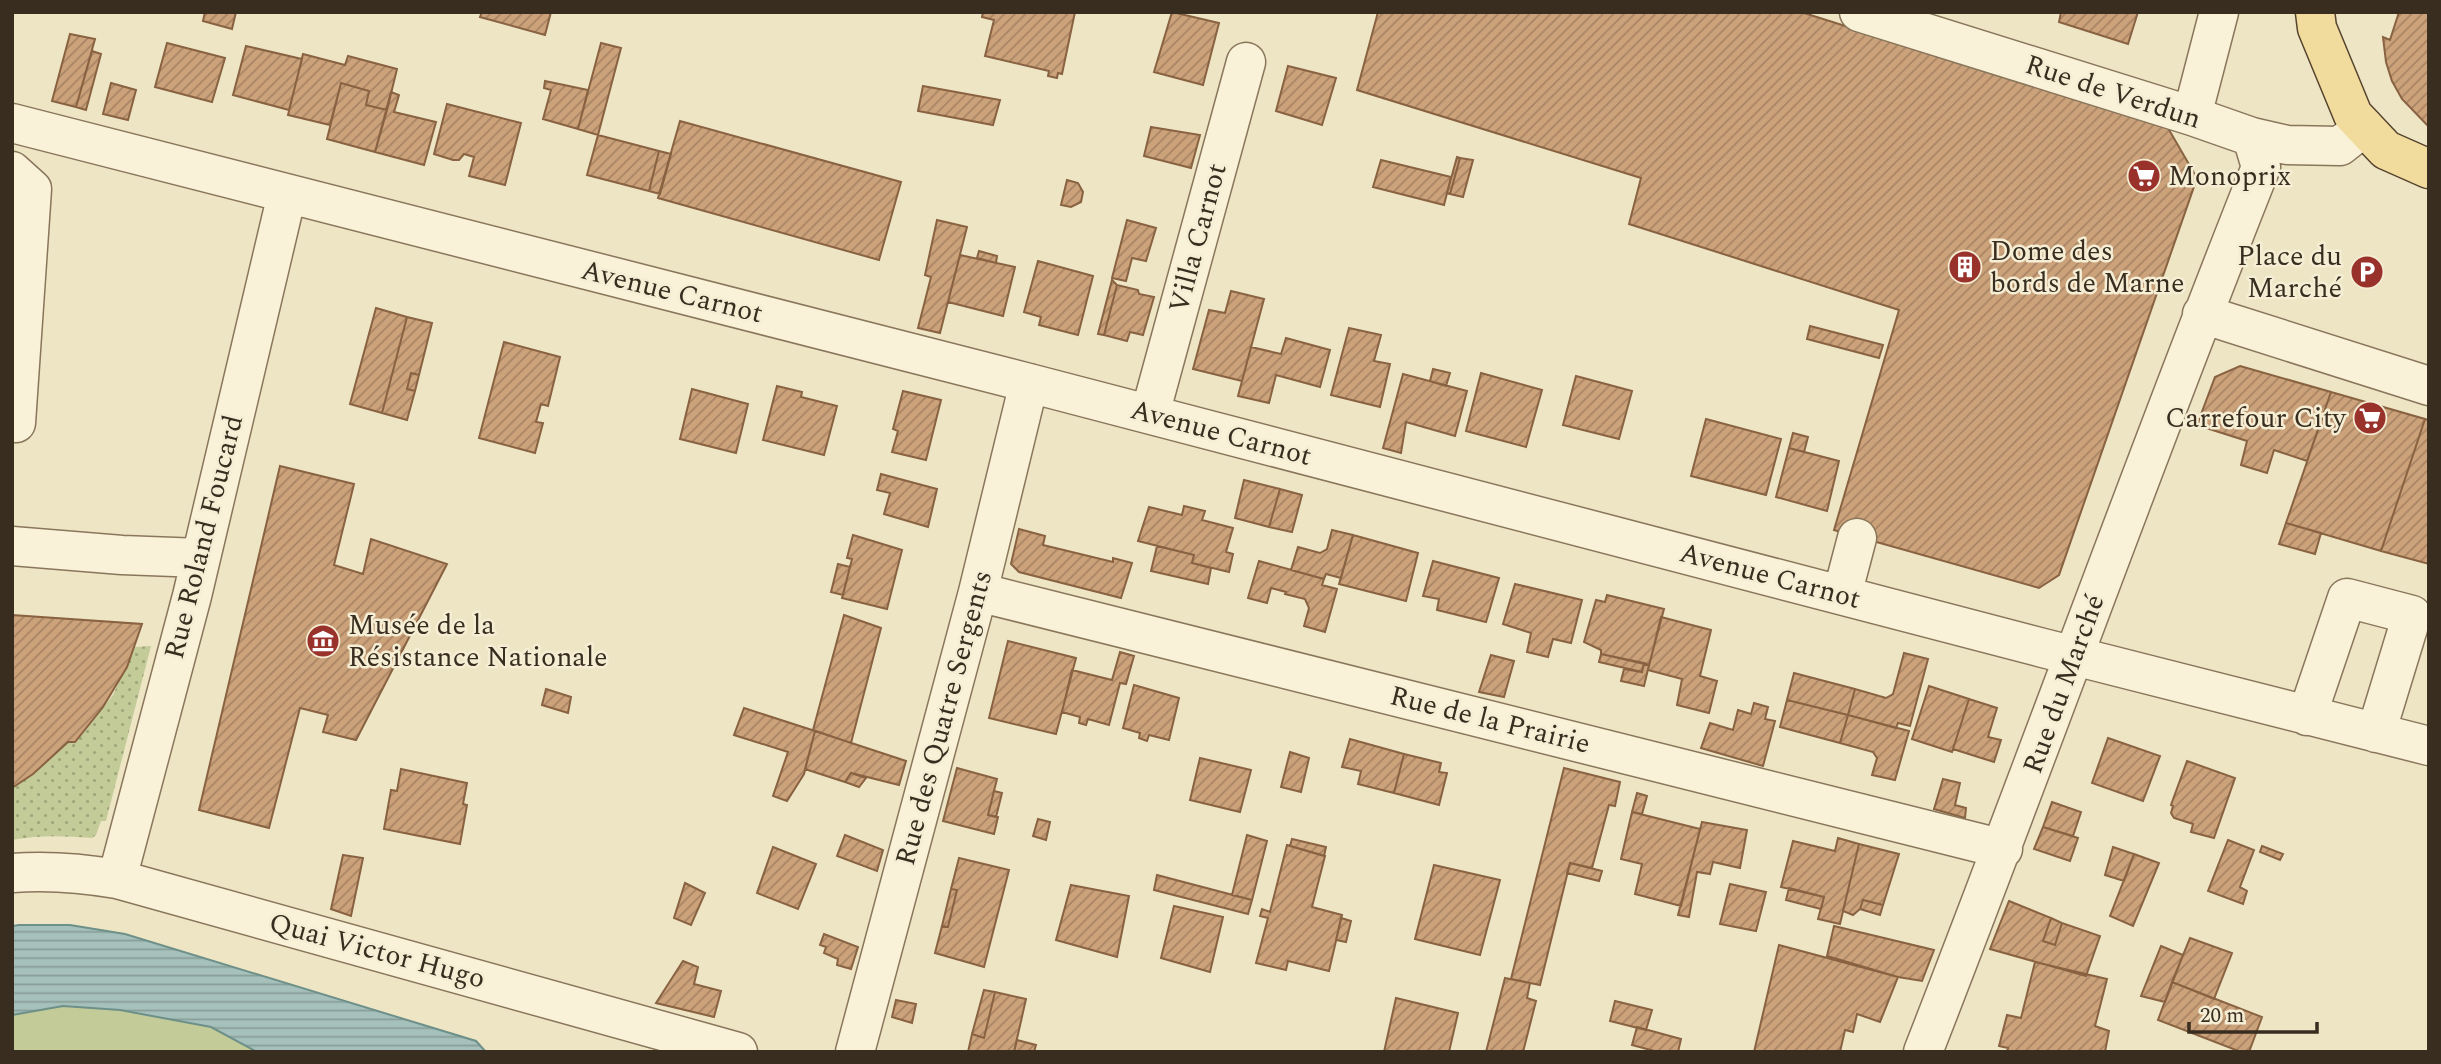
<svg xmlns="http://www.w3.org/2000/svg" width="2441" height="1064" font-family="Spectral,serif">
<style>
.grass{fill:url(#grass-dots)}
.garden{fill:#c3cc98}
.water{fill:url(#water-rules);stroke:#6d9089;stroke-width:2}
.building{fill:url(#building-hatch);stroke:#886241;stroke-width:2}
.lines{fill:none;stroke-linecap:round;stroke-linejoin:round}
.minor-casing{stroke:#89765b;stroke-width:41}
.major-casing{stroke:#57442f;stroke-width:41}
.minor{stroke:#f9f1d8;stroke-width:38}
.major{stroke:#f1dc9d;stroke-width:38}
.labels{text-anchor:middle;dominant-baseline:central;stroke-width:5;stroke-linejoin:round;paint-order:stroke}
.street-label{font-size:28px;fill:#392d1f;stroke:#f5eed4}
.poi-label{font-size:28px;fill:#392d1f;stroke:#f5eed4;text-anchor:start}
</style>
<defs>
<pattern id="grass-dots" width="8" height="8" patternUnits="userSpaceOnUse" patternTransform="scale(1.75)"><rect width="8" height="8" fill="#c3cc98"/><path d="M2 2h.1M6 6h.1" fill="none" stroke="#9fa67b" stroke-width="1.8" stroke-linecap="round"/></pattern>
<pattern id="water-rules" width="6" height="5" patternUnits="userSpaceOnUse" patternTransform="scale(1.75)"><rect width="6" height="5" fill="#a6c1bb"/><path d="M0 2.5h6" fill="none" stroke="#889d97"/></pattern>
<pattern id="building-hatch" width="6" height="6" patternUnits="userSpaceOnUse" patternTransform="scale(1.75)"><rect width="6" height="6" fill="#cca27b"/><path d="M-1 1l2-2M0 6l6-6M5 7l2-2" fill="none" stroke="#a78464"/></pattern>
</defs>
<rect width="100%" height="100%" fill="#eee5c5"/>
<!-- grass -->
<path class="grass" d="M151,646L106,821H101L96,835L92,838C64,836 40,835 12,840V788L33,774L68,742H76L113,695L135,647Z"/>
<!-- garden -->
<path class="garden" d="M63,1006L120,1010L211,1027L257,1052H12V1015Z"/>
<!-- water -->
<path class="water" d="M19,925H70L125,934L476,1041L486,1052H257L211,1027L120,1010L63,1006L12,1015V926Z"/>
<!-- building -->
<path class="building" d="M205,12H236L232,29L203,21Z
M482,12H551L545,35L480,17Z
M983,12H1075L1062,74L1058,73L1057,78L1048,76L1049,71L985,56L994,20L982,17Z
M1172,12L1219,23L1203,85L1154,72Z
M1378,12H1801L2168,128L2197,178L2059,575L2039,588L1834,530L1899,310L1629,224L1641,178L1357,90Z
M2061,12H2138L2128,44L2059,22Z
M2399,12H2429V127L2402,99L2392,81L2386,62L2383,37L2390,40Z
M70,34L95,39L76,107L52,101Z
M167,43L225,58L212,102L155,87Z
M601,43L621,48L598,135L578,129Z
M246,46L302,59L289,110L233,95Z
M92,51L101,54L86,110L76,107Z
M303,54L345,65L348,56L397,69L387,110L366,105L369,91L341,83L330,125L288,115Z
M1288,66L1336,78L1322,125L1276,111Z
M545,81L588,90L578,129L543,119L551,90L544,88Z
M111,83L136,90L128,120L103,114Z
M341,83L369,91L366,105L387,110L375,152L327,139Z
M923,86L1000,100L993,125L918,111Z
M391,92L399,95L394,112L436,122L424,165L375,152Z
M447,104L521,123L505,185L469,176L474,157L464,154L459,160H453L434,154Z
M680,121L901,182L879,260L658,198Z
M1151,127L1200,135L1191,168L1144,156Z
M598,135L659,151L649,191L587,175Z
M659,151L671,154L660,194L649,191Z
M1457,157L1460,158L1450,194L1447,193Z
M1460,158L1473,160L1463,197L1450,194Z
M1381,160L1451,177L1444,205L1373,187Z
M1067,180L1078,183L1083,192L1081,202L1071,207L1061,205Z
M937,220L967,227L940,333L918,328L931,277L925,275Z
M1127,220L1156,228L1146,261L1132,258L1126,281L1112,278Z
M979,251L997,256L996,263L977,258Z
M960,255L1015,267L1003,316L948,302Z
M1038,261L1093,276L1078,335L1039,325L1041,317L1024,312Z
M1112,280L1117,285L1104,335L1098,334Z
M1117,285L1138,290L1139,294L1154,297L1143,335L1130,332L1127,341L1104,335Z
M1231,291L1264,299L1242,381L1193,369L1209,310L1225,313Z
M376,308L407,317L382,413L350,404Z
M407,317L432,323L419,375L411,373L407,389L415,391L407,420L382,413Z
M1810,326L1883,345L1879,358L1807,339Z
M1349,328L1381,335L1374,361L1390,364L1380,407L1331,395Z
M1286,338L1330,350L1320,387L1276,375L1269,403L1238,396L1251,347L1281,354Z
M504,342L560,357L548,406L541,404L536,422L543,423L535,453L479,438Z
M2240,366L2331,392L2307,461L2274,450L2267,473L2241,465L2247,441L2197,425L2215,377Z
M1433,369L1450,373L1446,386L1430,381Z
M411,373L419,375L415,391L407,389Z
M1481,373L1542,390L1526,447L1466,431Z
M1403,374L1467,391L1455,436L1406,422L1401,453L1383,448Z
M1576,376L1632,391L1619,439L1563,425Z
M777,386L802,392L801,397L837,406L824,455L763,440Z
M692,389L748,404L736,453L680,439Z
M903,391L941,400L926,460L892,452L898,431L893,429Z
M2331,392L2425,419L2381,551L2286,523Z
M1706,419L1781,439L1766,495L1691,476Z
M2425,419L2429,420V564L2381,551Z
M1793,433L1808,437L1804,452L1789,448Z
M1789,448L1839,461L1827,511L1776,497Z
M280,466L354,484L334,565L363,574L371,539L447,564L356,740L323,732L328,715L300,708L269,828L199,810Z
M881,474L937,489L928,527L884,514L890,493L877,490Z
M1244,480L1280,489L1269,527L1235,518Z
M1280,489L1302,495L1292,532L1269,527Z
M1184,506L1205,511L1202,520L1233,528L1226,552L1233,554L1229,572L1192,563L1194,555L1138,541L1149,507L1182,515Z
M2286,523L2321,533L2315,554L2279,544Z
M1019,529L1045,536L1043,545L1113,562V558L1132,563L1121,598L1019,572L1011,564Z
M1332,530L1353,535L1341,578L1326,574L1324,579L1291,570L1298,547L1320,553L1327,549Z
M853,535L902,550L887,609L842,598L852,559L847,558Z
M1353,535L1418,553L1406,601L1339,584Z
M1157,546L1194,555L1192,563L1211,568L1208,584L1151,571Z
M1259,561L1324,579L1322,585L1337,589L1325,632L1304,626L1309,608L1305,599L1285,594L1286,592L1271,588L1267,603L1248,598Z
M1433,561L1499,578L1486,622L1437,610L1439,599L1423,596Z
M838,564L850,567L843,595L831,592Z
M1515,584L1582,600L1571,643L1553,639L1548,657L1527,652L1531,633L1503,624Z
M1607,595L1664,609L1649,665L1601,654V650L1584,642L1596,600L1605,602Z
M12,615L142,624L127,667L103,707L75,742H68L33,774L12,788Z
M844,615L881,628L851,743L813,730Z
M1661,617L1711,630L1700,676L1717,681L1709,713L1677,705L1682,679L1648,670Z
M1008,641L1076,658L1056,734L989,718Z
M1120,652L1134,656L1126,684L1120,683L1109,725L1088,719L1086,725L1079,723L1080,717L1062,712L1072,670L1112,680Z
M1904,653L1928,659L1910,726L1898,723L1896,728L1848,715L1855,689L1886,698L1893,694Z
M1601,654L1644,663L1642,672L1599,662Z
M1491,655L1514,661L1504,697L1479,692Z
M1644,663L1649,665L1644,686L1621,681L1624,669L1642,672Z
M1794,673L1855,689L1848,715L1787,700Z
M1134,685L1179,698L1169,740L1149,735L1147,741L1139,738L1140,733L1123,728Z
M1929,686L1969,699L1952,752L1912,739Z
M546,689L571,697L568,713L542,705Z
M1969,699L1997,708L1988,737L2001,740L1994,762L1953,749Z
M1787,700L1848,715L1840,743L1780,727Z
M1754,703L1768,707L1765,719L1775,721L1763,766L1701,748L1710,723L1733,730L1738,710L1751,714Z
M744,708L815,731L804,774L787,801L773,796L788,752L734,735Z
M1848,715L1909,731L1895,780L1872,775L1877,758L1873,752L1840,743Z
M815,731L906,761L899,785L851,773L845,782L805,769Z
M2108,738L2160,756L2143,801L2092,783Z
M1350,739L1404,754L1394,793L1358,784L1361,771L1342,767Z
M1290,752L1309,758L1301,792L1281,787Z
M1404,754L1441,763L1439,772L1447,773L1439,805L1394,793Z
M1200,758L1251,770L1240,812L1190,800Z
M2187,761L2235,778L2214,838L2191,832L2193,824L2174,818L2171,813L2173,806L2171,805Z
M957,768L997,779L988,815L998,817L994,834L943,821Z
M1564,768L1620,782L1615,806L1609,805L1592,868L1570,863L1540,985L1511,979Z
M401,769L467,783L463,804L467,805L460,844L384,829L391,790L397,791Z
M851,773L866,778L859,787L845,782Z
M1943,779L1960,783L1955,805L1966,808L1965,818L1934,809Z
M994,791L1002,793L996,817L988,815Z
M1637,793L1647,796L1642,814L1632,812Z
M2052,802L2081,812L2073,836L2043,827Z
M1632,812L1700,829L1681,906L1635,894L1642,864L1621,859Z
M1038,819L1050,822L1046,840L1033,836Z
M1702,822L1747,830L1740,868L1713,862L1710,874L1697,872L1689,917L1678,915Z
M2043,827L2078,838L2070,861L2034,849Z
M845,835L883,850L877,871L837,856Z
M1247,835L1267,841L1252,900L1232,895Z
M1838,838L1859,844L1840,924L1818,919L1824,897L1781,887L1793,841L1835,851Z
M1292,839L1326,847L1324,856L1290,846Z
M2228,840L2254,850L2240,887L2247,891L2243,904L2208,891Z
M1859,844L1899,854L1883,905L1863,900L1860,909L1853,915L1843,911Z
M1287,845L1325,856L1312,907L1342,915L1329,971L1288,961L1286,970L1256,963L1268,918L1260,916L1262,909L1270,912Z
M2262,846L2283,854L2280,860L2260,852Z
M773,847L816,864L798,909L757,893Z
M2113,847L2134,854L2124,881L2105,875Z
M2134,854L2159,863L2133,926L2110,916Z
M343,855L363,858L351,916L331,909Z
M959,858L1009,870L984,967L935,953L942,926L948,927L957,890L951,889Z
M1570,863L1602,871L1599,881L1567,873Z
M1434,865L1500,880L1480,955L1415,939Z
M1157,875L1252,900L1248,914L1154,890Z
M685,883L705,893L691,925L674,918Z
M1730,884L1766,892L1756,931L1720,924Z
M1071,885L1129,896L1117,957L1056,940Z
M1789,888L1824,897L1821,909L1786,900Z
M951,889L957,890L948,927L942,926Z
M1863,900L1883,905L1880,915L1860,909Z
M2009,901L2051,918L2043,941L2055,945L2062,923L2100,936L2086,976L1990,949Z
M1174,906L1223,917L1210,972L1161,958Z
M1341,918L1351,921L1346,942L1336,940Z
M2051,918L2062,923L2055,945L2043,941Z
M1834,926L1934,950L1922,981L1898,977L1827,956Z
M824,934L858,947L851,969L837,965L838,959L824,953L826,947L820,945Z
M2190,938L2232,953L2214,999L2172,982Z
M1779,945L1898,977L1880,1022L1857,1014L1853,1032L1845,1030L1840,1052H1754Z
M2161,946L2183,955L2165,1002L2141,996Z
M683,961L698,967L694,984L721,991L714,1017L656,1003Z
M2035,962L2107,979L2095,1026L2109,1031L2105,1052H2007L2008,1048L1999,1046L2007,1015L2021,1018Z
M1505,978L1530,983L1527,998L1536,1001L1523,1052H1486Z
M2172,982L2262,1017L2249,1052H2241L2158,1020Z
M984,990L995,992L984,1038L972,1034Z
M995,992L1026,999L1014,1052H968L972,1034L984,1038Z
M1396,998L1458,1013L1449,1052H1384Z
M896,1000L916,1004L912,1023L892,1017Z
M1615,1001L1652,1010L1646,1030L1610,1021Z
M1637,1027L1681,1039L1678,1052H1658L1632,1045Z
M1017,1040L1036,1045L1034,1052H1014Z"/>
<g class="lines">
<defs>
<path id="minor" d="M1859,12L2192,116L2252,137L2287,145L2340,146L2364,127
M2192,116L2219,12
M12,123L1029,383L2043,648L2429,746
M12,171L32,189L16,423
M2202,314L2429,386
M1150,414L1246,62
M12,546L122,555L201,558
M978,592L2003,849
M1842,595L1857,538
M2307,716L2347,598L2412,615L2376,733
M12,873C48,870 82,873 117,879L738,1052
M117,879L192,596L287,194
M855,1052L978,592L1029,383
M1923,1052C2038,758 2144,460 2261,167L2252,137"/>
<path id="major" d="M2315,12L2317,28L2353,115L2386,150L2429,169"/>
</defs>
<!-- minor casing -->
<use href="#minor" class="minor-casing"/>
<!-- major casing -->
<use href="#major" class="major-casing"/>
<!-- minor -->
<use href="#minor" class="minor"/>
<!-- major -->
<use href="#major" class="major"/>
</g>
<!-- icons -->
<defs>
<symbol id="supermarket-disc" viewBox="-11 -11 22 22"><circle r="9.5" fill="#98322b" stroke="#f5eed4"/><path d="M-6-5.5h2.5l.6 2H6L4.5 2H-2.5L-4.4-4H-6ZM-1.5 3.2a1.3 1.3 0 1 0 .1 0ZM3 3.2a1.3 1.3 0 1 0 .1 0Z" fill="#fff"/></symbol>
<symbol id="building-disc" viewBox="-11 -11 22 22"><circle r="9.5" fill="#98322b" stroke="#f5eed4"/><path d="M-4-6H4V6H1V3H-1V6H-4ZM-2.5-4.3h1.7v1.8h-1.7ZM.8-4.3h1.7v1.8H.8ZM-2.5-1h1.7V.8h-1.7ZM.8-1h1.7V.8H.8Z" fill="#fff"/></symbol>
<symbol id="parking-disc" viewBox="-11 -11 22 22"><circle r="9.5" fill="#98322b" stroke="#f5eed4"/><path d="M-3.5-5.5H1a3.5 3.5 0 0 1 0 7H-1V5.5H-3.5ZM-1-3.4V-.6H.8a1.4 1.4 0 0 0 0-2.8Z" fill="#fff"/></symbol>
<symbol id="museum-disc" viewBox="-11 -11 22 22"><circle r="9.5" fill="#98322b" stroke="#f5eed4"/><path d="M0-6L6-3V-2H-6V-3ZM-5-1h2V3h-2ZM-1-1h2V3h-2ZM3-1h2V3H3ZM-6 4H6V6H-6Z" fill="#fff"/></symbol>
</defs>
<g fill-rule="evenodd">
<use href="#supermarket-disc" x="2125" y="157" width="38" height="38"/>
<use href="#building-disc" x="1946" y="248" width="38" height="38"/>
<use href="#parking-disc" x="2348" y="253" width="38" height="38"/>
<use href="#supermarket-disc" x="2351" y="399" width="38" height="38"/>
<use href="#museum-disc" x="304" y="622" width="38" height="38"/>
</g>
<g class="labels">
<!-- street labels -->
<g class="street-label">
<text transform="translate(2113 92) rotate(18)">Rue de Verdun</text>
<text transform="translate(1198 238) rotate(-75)">Villa Carnot</text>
<text transform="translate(672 292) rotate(14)">Avenue Carnot</text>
<text transform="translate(1221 433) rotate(15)">Avenue Carnot</text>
<text transform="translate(204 537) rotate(-76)">Rue Roland Foucard</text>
<text transform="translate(1770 576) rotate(15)">Avenue Carnot</text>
<text transform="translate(2064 684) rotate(-70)">Rue du Marché</text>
<text transform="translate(944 718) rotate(-75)">Rue des Quatre Sergents</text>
<text transform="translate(1490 720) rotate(14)">Rue de la Prairie</text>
<text transform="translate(377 951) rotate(15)">Quai Victor Hugo</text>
</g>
<!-- poi labels -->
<g class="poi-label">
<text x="2168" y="176">Monoprix</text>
<text x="1990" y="251">Dome des<tspan x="1990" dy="32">bords de Marne</tspan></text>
<text x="2342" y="256" text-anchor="end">Place du<tspan x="2342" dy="32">Marché</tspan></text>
<text x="2346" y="418" text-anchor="end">Carrefour City</text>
<text x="348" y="625">Musée de la<tspan x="348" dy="32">Résistance Nationale</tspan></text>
</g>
</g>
<!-- border -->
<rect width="2441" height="1064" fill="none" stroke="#392d1f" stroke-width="28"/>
<!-- scale -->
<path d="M2189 1022v10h128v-10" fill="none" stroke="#392d1f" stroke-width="3.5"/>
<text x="2200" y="1022" font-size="21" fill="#392d1f" stroke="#f5eed4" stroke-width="5" paint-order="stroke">20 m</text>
</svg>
